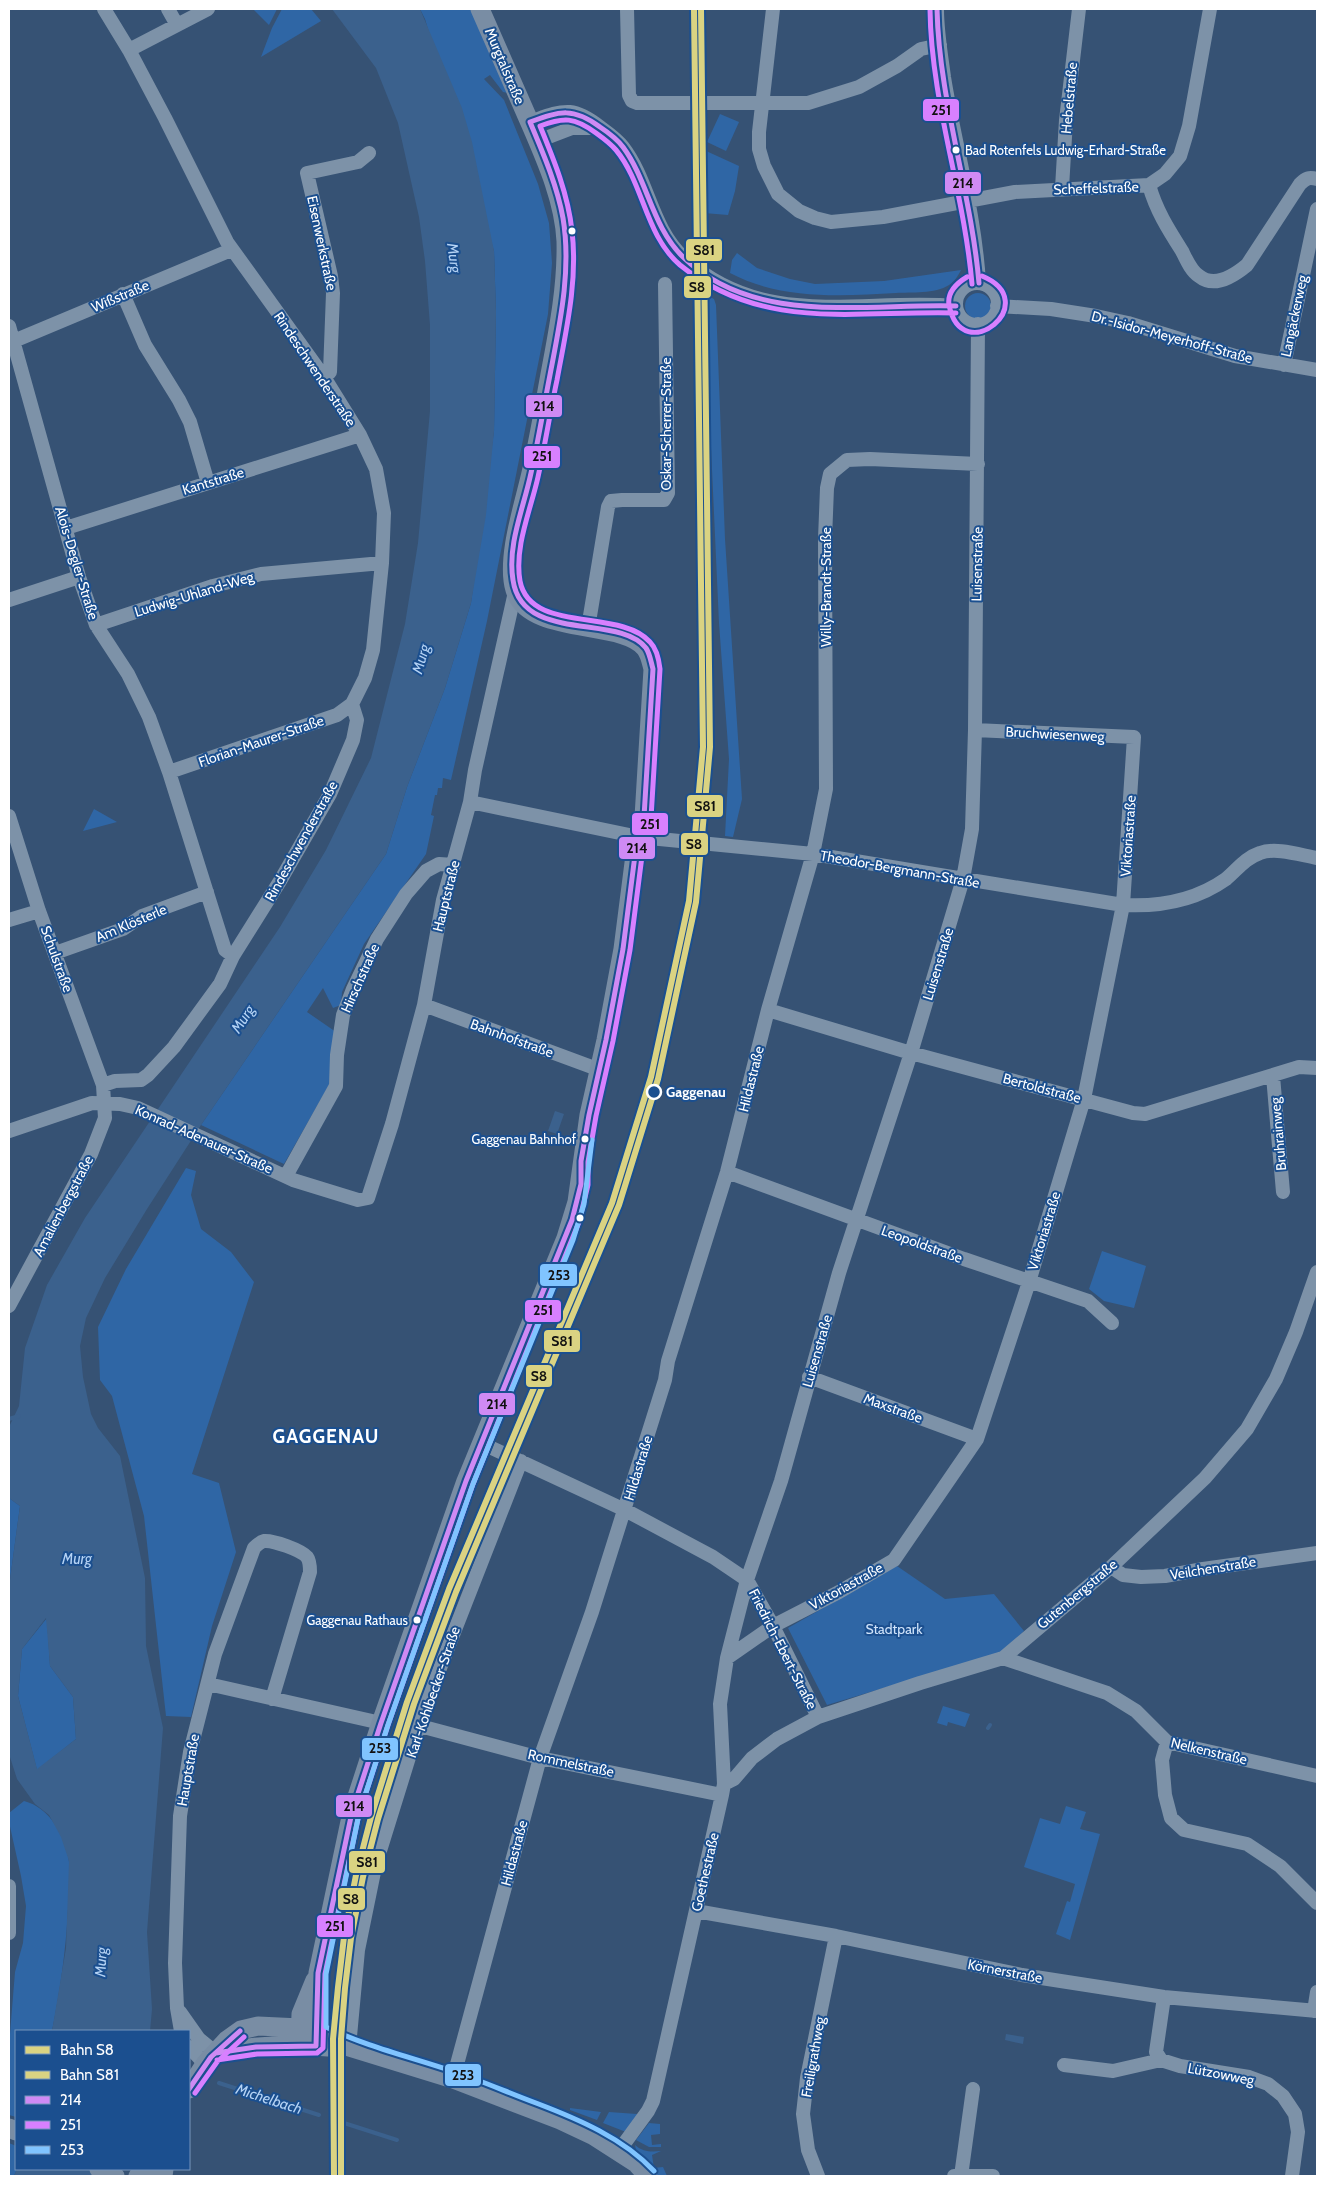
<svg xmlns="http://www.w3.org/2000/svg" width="1326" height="2185" font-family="Cabin,sans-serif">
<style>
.green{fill:#2f66a5}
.water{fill:#3b618d;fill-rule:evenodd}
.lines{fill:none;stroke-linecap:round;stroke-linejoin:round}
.stream{stroke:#3b618d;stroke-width:4}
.street{stroke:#7d92a8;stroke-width:14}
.secondary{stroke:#798da4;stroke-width:19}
.bus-1-casing{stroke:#1b4f8f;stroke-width:9}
.bus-2-casing{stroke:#1b4f8f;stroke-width:9}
.bus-3-casing{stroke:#1b4f8f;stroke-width:9}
.bus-1{stroke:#cf8af4;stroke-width:5}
.bus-2{stroke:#d880ff;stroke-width:5}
.bus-3{stroke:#80c4ff;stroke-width:5}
.rail-1-casing{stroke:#1b4f8f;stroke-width:10}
.rail-2-casing{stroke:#1b4f8f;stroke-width:10}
.rail-1{stroke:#dad382;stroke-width:6}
.rail-2{stroke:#dad382;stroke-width:6}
.bus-dot{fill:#fff;stroke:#1b4f8f;stroke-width:2}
.stop-dot{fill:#1b4f8f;stroke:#fff;stroke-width:2.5}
.labels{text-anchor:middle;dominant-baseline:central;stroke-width:4;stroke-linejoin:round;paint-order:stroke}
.bus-label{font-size:13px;fill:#fff;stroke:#1b4f8f;text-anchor:end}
.street-label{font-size:14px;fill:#fff;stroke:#1b4f8f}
.stop-label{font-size:14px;font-weight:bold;fill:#fff;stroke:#1b4f8f;text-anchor:start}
.park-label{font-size:14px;fill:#cfe3fa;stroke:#1b4f8f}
.water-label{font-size:15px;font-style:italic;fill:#b5d3f5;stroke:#1b4f8f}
.district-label{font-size:19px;font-weight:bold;letter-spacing:1px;fill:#fff;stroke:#1b4f8f}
.line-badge{stroke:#1b4f8f;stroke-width:2}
.pale-badge-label{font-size:14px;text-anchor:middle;font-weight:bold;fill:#111}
</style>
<rect width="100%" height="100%" fill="#365274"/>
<!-- green -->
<path class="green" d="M253,9H277L269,25Z
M282,9H311L321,21L261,57L272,28Z
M420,9H471L508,93L503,92L490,75L484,79L504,100L538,184L549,223L552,263L548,314L487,621L451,780L443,778L442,788H438L437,795H435L431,815L434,816L426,854L364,944L342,992L341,1005L333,1008L323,988L307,1012L336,1032L330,1078L329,1085L284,1164L201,1125L386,854L407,787L445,688L471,603L494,431L496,312L494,251L425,19Z
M720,114L739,122L726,151L707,142Z
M704,150L739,166L735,191L728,215L704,213Z
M737,253L757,268L790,279L815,284L884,281L961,270C958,276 955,281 949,285C935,294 911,292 896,293C840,296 781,300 730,273L732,260Z
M965 306a13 13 0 1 1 26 0a13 13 0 1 1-26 0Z
M704,294L714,299L716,305L725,539L742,799L733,837L725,836L729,759L719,623Z
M94,809L117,822L83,831Z
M186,1168L196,1171L191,1195L201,1229L231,1252L254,1282L192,1474L219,1483L236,1552L212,1626L191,1717L166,1716L144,1516L112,1396L100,1380L98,1327L126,1269Z
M1102,1251L1146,1266L1134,1308L1104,1301L1089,1289Z
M9,1498L20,1506L9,1587Z
M897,1566L945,1599L994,1594L1024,1631L1004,1652L827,1705L788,1628Z
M47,1618L50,1666L73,1697L76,1739L37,1770L18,1696L22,1649Z
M943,1706L970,1714L965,1727L948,1722L947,1726L937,1723Z
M24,1801C49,1807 67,1837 69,1862C71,1877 69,1894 68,1909C66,1950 60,1991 52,2031H16V2117L9,2115V2046L15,1972L23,1943L26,1906L21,1876L9,1822V1813Z
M1066,1806L1086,1812L1080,1829L1100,1834L1070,1940L1056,1934L1067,1901L1070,1902L1075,1884L1024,1867L1040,1818L1060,1824Z
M570,2108L601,2112L597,2120L570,2110Z
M609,2112L637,2114L638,2116L626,2132L603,2123Z
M649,2123L660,2124V2134L651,2135L652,2145L661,2144V2147H649L636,2140Z
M9,2143L16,2146L17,2169L14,2176H9Z
M635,2145C643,2152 651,2152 661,2151L652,2155L654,2168L663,2167L667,2176H653L637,2155Z"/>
<!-- water -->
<path class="water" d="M332,9H420L462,108L472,142L494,251L496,312L494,431L486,515L471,603L445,688L407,787L386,854L201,1125L147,1209L105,1278L86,1318L80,1346L83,1377L91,1414L98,1428L120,1456L145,1578L146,1646L163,1728L147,1932L152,2009L150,2031H52L66,1948L69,1861L61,1837L49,1815L35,1804L17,1779L9,1754V1587L20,1506L9,1498V1427L19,1406L25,1348L47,1285L85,1218L280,927L326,850L371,758L405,624L418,543L430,411V325L425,261L419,217L398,123L376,68ZM46,1618L50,1666L73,1697L76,1739L37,1769L18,1696L22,1649Z
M555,1111L564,1114L557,1134L548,1131Z
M1006,2034L1024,2037L1023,2044L1005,2040Z
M17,2169H99L96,2176H14Z"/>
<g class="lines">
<!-- stream -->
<path class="stream" d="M9,1419L19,1416
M988,1728L990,1725
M219,2083L319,2115
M344,2123L397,2140"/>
<!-- street -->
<path class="street" d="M104,9L129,50L165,118L227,242L324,377L360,435L376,469L384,513L382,563L373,650L365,678L352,704L337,715L169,772
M168,9L177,25
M627,9L629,95L632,101L637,103H808L859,87L897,66L921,49L940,45
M773,9L759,132V149L764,166L778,194L799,211L815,218L831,222L883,217L1015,192L1149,185L1165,174L1180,156L1189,126L1210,9
M937,9C937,32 941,54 944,77C955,146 975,213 979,283
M129,50L208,9
M530,122C542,118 556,111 570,112C581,113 591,120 600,127C608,133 616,138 623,147C649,181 651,228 684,258C765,331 860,298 956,306
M538,141L572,128H601
M1149,185C1156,210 1168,229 1182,251C1186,259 1191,271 1199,276C1215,289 1235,275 1247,265L1300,184C1306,178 1309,177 1317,179
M1062,188L1066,120L1079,9
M956 304a21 21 0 1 1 42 0a21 21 0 1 1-42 0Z
M123,294L145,345L179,400L190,422L208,483
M997,306L1051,309L1096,316L1128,323L1235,356L1317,370
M9,326L79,577L96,625L128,674L149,717L169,772L225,950L233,956
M9,343L231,250
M1284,365L1317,209
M324,377L330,372L333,293L331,276L307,173L358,162L369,153
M66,528L360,435
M9,600L79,577
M96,625L213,586L261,574L382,563
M588,628L608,507L611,501L622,500H664L668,493L665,284
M470,802L639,837L813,854L1123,905C1160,907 1195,901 1226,879C1237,870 1245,858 1260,853C1276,847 1300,855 1317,858
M9,816L39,911L103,1085L105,1118L91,1154L9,1306
M9,920L39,911
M55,953L123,929L142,916L207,892
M424,1005L600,1070
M768,1010L911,1053L1133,1113L1145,1114L1299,1067L1317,1068
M1273,1076L1283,1192
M103,1085L115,1081L141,1080L148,1075L174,1047L220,984L233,956L280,881L330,794L353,740L357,720L352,704
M9,1131L92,1103L120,1104L138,1108L293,1180L358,1200L368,1198L392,1124L424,1005L443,900L470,802L475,770L515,592
M727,1172L964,1259L1088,1301L1112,1323
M286,1176L336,1086L337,1055L343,1015L353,989L377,939L406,894L426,871L439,864L454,865
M809,1377L977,1439
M481,1443L625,1510L713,1557L747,1580L773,1626L818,1717
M1111,1567L1123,1575L1141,1577L1165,1576L1203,1569L1317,1553
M727,1658L773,1626L839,1592L894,1560L977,1439L1029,1282L1084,1099L1123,905L1134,737L975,730
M1003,1658L1107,1693L1136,1711L1167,1742L1317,1776
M208,1684L381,1723
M420,1726L540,1758L722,1795
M1167,1742L1162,1760L1165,1795L1171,1818L1184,1830L1247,1844L1280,1866L1317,1903
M724,1784L734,1779L752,1758L777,1739L818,1717L920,1683L1003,1658L1111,1567L1205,1478L1247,1429L1276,1379L1296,1332L1317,1272
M9,1886V1933
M696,1911L836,1936L1022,1975L1164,1997L1317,2011
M1164,1997L1156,2052L1161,2060L1180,2066L1249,2077L1268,2084L1283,2096L1295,2114L1298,2132L1292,2176
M1314,2011L1317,1992
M180,2012L199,2039L216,2053
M181,2031L177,2008L175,1963L180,1816L190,1752L215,1654L254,1548C257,1545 260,1542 264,1541C273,1540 301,1550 307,1557C310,1561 310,1567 310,1572L272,1699
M189,2047L205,2064
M349,2047L358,1950L375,1867L424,1709L521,1461
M1064,2065L1113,2071L1161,2060
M453,2079L540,1758L592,1612L665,1380L668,1361L727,1172L768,1010L813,854L826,789L825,539L827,488L830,474L847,460L870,459L978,464
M618,2152L648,2111L653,2101L722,1795L724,1784L720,1704L727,1658L747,1580L781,1481L839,1273L911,1053L963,879L972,829L975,730L978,324
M818,2176L808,2150L803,2114L807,2078L836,1936
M954,2176H993
M961,2176L973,2089"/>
<!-- secondary -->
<path class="secondary" d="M300,2040L301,2014L315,1980
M316,2046L318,1973L352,1812L381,1723L466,1481L566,1238L577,1202L589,1115L606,1040L623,949L635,855L644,817L653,669C651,662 650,654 645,648C623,619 528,636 515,590C505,557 526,499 533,464C540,433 545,401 551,369C559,327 567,284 566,241C564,200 546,160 530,123C513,85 497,47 480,9
M216,2053C253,2045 290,2044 328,2047
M189,2089L205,2064L227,2040L241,2030L258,2026L300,2028L318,2032L349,2047L453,2079L560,2120L594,2136L636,2163L648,2176
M9,2128L16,2131
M99,2169L115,2176
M138,2176L150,2169
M163,2176L164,2169"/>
<defs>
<path id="bus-1" d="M937,9C939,101 971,191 979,283
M216,2053L256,2047L316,2046L318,1973L352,1812L381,1723L466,1481L572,1220L581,1184V1161L589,1115L606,1040L623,949L635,855L644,817L653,669C651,662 650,654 646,648C619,613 522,644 513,580C507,545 524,507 531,473C538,442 543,411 549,380C559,327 572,272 563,218C557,185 543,153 530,122C560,111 573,107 600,127C609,133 617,139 623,147C648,181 652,227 683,257C755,327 866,303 956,306
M189,2089L211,2057L240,2031"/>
<path id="bus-2" d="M930,9C931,102 964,191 972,284
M967,277C957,283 947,292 949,305C962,370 1045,302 982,276
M217,2060L257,2054L317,2053L323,2048L325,1974L359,1814L388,1725L473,1484L579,1222L588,1185V1162L596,1116L613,1041L630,950L642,856L651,818L660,669C659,660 657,649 650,642C620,608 530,634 520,581C514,547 531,509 538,477C545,445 550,413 557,380C566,331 578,281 572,231C568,194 554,160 540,126C564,117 574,117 596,133C603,138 610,143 616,150C644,184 645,235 680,265C764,333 857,310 956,313
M195,2093L217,2062L244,2037"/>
<path id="bus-3" d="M592,1140L584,1204L573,1240L473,1484L388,1725L359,1814L326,1974V2027C367,2047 411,2057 455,2072C482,2081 509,2093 536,2103C578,2119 623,2138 654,2171"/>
</defs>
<!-- bus-1 casing -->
<use href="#bus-1" class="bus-1-casing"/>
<!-- bus-2 casing -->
<use href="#bus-2" class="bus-2-casing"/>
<!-- bus-3 casing -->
<use href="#bus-3" class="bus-3-casing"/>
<!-- bus-1 -->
<use href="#bus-1" class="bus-1"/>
<!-- bus-2 -->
<use href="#bus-2" class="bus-2"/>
<!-- bus-3 -->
<use href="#bus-3" class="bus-3"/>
<defs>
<path id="rail-1" d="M334,2176L333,2039L338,1987L344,1937L356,1875L371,1817L407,1702L449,1589L612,1203L651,1077L689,901L703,747L694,9"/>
<path id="rail-2" d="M341,2176V2039L345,1988L351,1938L363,1877L378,1819L414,1704L456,1592L619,1205L658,1079L696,902L710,747L701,9"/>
</defs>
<!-- rail-1 casing -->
<use href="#rail-1" class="rail-1-casing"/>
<!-- rail-2 casing -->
<use href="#rail-2" class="rail-2-casing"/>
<!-- rail-1 -->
<use href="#rail-1" class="rail-1"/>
<!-- rail-2 -->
<use href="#rail-2" class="rail-2"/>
</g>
<!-- markers -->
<g class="bus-dot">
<circle cx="956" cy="150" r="4.5"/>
<circle cx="572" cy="231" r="4.5"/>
<circle cx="585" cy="1139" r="4.5"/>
<circle cx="580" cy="1218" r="4.5"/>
<circle cx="417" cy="1620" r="4.5"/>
</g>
<circle class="stop-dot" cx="654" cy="1092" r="7"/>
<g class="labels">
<!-- bus labels -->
<g class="bus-label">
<text x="965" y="150" text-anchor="start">Bad Rotenfels Ludwig-Erhard-Straße</text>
<text x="576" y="1139">Gaggenau Bahnhof</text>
<text x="408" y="1620">Gaggenau Rathaus</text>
</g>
<!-- street labels -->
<g class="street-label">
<text transform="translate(505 66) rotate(67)">Murgtalstraße</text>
<text transform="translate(1069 98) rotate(-85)">Hebelstraße</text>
<text transform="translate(1096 188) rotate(-2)">Scheffelstraße</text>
<text transform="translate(322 243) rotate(78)">Eisenwerkstraße</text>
<text transform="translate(120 296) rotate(-23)">Wißstraße</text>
<text transform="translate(1294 316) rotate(-78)">Langäckerweg</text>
<text transform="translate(1172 337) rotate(15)">Dr.-Isidor-Meyerhoff-Straße</text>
<text transform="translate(315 369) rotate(56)">Rindeschwenderstraße</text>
<text transform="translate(666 424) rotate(-90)">Oskar-Scherrer-Straße</text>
<text transform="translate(213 481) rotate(-17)">Kantstraße</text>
<text transform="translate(77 563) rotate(73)">Alois-Degler-Straße</text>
<text transform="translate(977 564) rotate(-89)">Luisenstraße</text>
<text transform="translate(826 587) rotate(-90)">Willy-Brandt-Straße</text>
<text transform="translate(194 594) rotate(-17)">Ludwig-Uhland-Weg</text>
<text transform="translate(1055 734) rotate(3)">Bruchwiesenweg</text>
<text transform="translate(261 741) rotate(-19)">Florian-Maurer-Straße</text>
<text transform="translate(1128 836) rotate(-86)">Viktoriastraße</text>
<text transform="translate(301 841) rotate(-61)">Rindeschwenderstraße</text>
<text transform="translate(900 869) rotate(10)">Theodor-Bergmann-Straße</text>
<text transform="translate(446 896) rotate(-76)">Hauptstraße</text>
<text transform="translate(131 923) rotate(-23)">Am Klösterle</text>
<text transform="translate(57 959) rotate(70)">Schulstraße</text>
<text transform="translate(938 964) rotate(-73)">Luisenstraße</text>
<text transform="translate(360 978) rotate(-66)">Hirschstraße</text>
<text transform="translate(512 1038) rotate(20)">Bahnhofstraße</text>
<text transform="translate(751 1079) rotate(-76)">Hildastraße</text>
<text transform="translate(1042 1088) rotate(15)">Bertoldstraße</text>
<text transform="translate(1278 1134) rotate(-95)">Bruhrainweg</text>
<text transform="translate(204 1139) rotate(24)">Konrad-Adenauer-Straße</text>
<text transform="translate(63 1206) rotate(-62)">Amalienbergstraße</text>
<text transform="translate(1044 1231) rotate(-73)">Viktoriastraße</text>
<text transform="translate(922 1244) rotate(20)">Leopoldstraße</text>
<text transform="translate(817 1351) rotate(-74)">Luisenstraße</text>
<text transform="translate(893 1408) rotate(20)">Maxstraße</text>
<text transform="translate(638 1468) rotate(-73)">Hildastraße</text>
<text transform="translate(1213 1568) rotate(-9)">Veilchenstraße</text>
<text transform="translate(846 1586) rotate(-29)">Viktoriastraße</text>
<text transform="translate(1077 1594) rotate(-40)">Gutenbergstraße</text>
<text transform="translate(783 1649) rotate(63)">Friedrich-Ebert-Straße</text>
<text transform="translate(433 1692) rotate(-71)">Karl-Kohlbecker-Straße</text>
<text transform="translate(1209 1751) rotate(13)">Nelkenstraße</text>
<text transform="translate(571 1763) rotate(12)">Rommelstraße</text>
<text transform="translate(188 1770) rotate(-80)">Hauptstraße</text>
<text transform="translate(514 1853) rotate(-75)">Hildastraße</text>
<text transform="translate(705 1872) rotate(-77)">Goethestraße</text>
<text transform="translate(1005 1971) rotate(11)">Körnerstraße</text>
<text transform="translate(813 2057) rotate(-80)">Freiligrathweg</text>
<text transform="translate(1221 2074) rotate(11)">Lützowweg</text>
</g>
<!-- stop labels -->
<g class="stop-label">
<text x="666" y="1092">Gaggenau</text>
</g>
<!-- park labels -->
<g class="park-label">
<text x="894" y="1629">Stadtpark</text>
</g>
<!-- water labels -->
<g class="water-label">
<text transform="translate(454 258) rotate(82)">Murg</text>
<text transform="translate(421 659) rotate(-74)">Murg</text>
<text transform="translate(243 1019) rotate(-57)">Murg</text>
<text x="77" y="1559">Murg</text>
<text transform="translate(101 1962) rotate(-87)">Murg</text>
<text transform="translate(269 2099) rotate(18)">Michelbach</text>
</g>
<!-- district labels -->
<g class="district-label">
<text x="326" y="1436">GAGGENAU</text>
</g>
</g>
<g class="line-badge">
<rect x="922" y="98" width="38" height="24" rx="5" fill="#d880ff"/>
<rect x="944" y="171" width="38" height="24" rx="5" fill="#cf8af4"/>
<rect x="685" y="238" width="38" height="24" rx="5" fill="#dad382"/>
<rect x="683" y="275" width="29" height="24" rx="5" fill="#dad382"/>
<rect x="525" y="394" width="38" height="24" rx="5" fill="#cf8af4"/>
<rect x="523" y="445" width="38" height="24" rx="5" fill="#d880ff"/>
<rect x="686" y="794" width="38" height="24" rx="5" fill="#dad382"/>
<rect x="631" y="812" width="38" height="24" rx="5" fill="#d880ff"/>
<rect x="680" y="832" width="29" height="24" rx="5" fill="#dad382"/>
<rect x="618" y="836" width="38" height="24" rx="5" fill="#cf8af4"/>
<rect x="539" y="1263" width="39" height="24" rx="5" fill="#80c4ff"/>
<rect x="524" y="1299" width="38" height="24" rx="5" fill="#d880ff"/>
<rect x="543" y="1329" width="38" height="24" rx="5" fill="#dad382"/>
<rect x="525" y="1364" width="28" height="24" rx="5" fill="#dad382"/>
<rect x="478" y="1392" width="38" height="24" rx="5" fill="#cf8af4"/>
<rect x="361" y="1737" width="38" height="24" rx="5" fill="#80c4ff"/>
<rect x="335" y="1794" width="38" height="24" rx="5" fill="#cf8af4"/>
<rect x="348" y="1850" width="38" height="24" rx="5" fill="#dad382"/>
<rect x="337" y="1887" width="29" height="24" rx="5" fill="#dad382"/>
<rect x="316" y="1914" width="38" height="24" rx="5" fill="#d880ff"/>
<rect x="444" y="2063" width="38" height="24" rx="5" fill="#80c4ff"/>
</g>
<g class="pale-badge-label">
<text x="941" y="115">251</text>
<text x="963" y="188">214</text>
<text x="704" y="255">S81</text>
<text x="697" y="292">S8</text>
<text x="544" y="411">214</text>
<text x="542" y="461">251</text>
<text x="705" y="811">S81</text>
<text x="650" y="829">251</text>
<text x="694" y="849">S8</text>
<text x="637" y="853">214</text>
<text x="559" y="1280">253</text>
<text x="543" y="1315">251</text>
<text x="562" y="1346">S81</text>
<text x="539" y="1381">S8</text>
<text x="497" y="1409">214</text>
<text x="380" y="1753">253</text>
<text x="354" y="1811">214</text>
<text x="367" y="1867">S81</text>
<text x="351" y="1904">S8</text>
<text x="335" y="1931">251</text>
<text x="463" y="2080">253</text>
</g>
<!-- border -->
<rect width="1326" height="2185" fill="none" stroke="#ffffff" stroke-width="20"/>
<!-- legend -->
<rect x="15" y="2030" width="175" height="140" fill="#1b4f8f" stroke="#7695bc"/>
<rect x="25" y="2046" width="25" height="8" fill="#dad382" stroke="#7695bc"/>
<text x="60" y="2055" font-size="15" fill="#ffffff">Bahn S8</text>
<rect x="25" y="2071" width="25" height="8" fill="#dad382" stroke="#7695bc"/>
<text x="60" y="2080" font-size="15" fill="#ffffff">Bahn S81</text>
<rect x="25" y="2096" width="25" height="8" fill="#cf8af4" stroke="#7695bc"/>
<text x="60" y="2105" font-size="15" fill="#ffffff">214</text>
<rect x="25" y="2121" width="25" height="8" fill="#d880ff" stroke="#7695bc"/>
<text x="60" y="2130" font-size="15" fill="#ffffff">251</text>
<rect x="25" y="2146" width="25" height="8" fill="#80c4ff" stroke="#7695bc"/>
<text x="60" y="2155" font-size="15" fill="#ffffff">253</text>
</svg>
